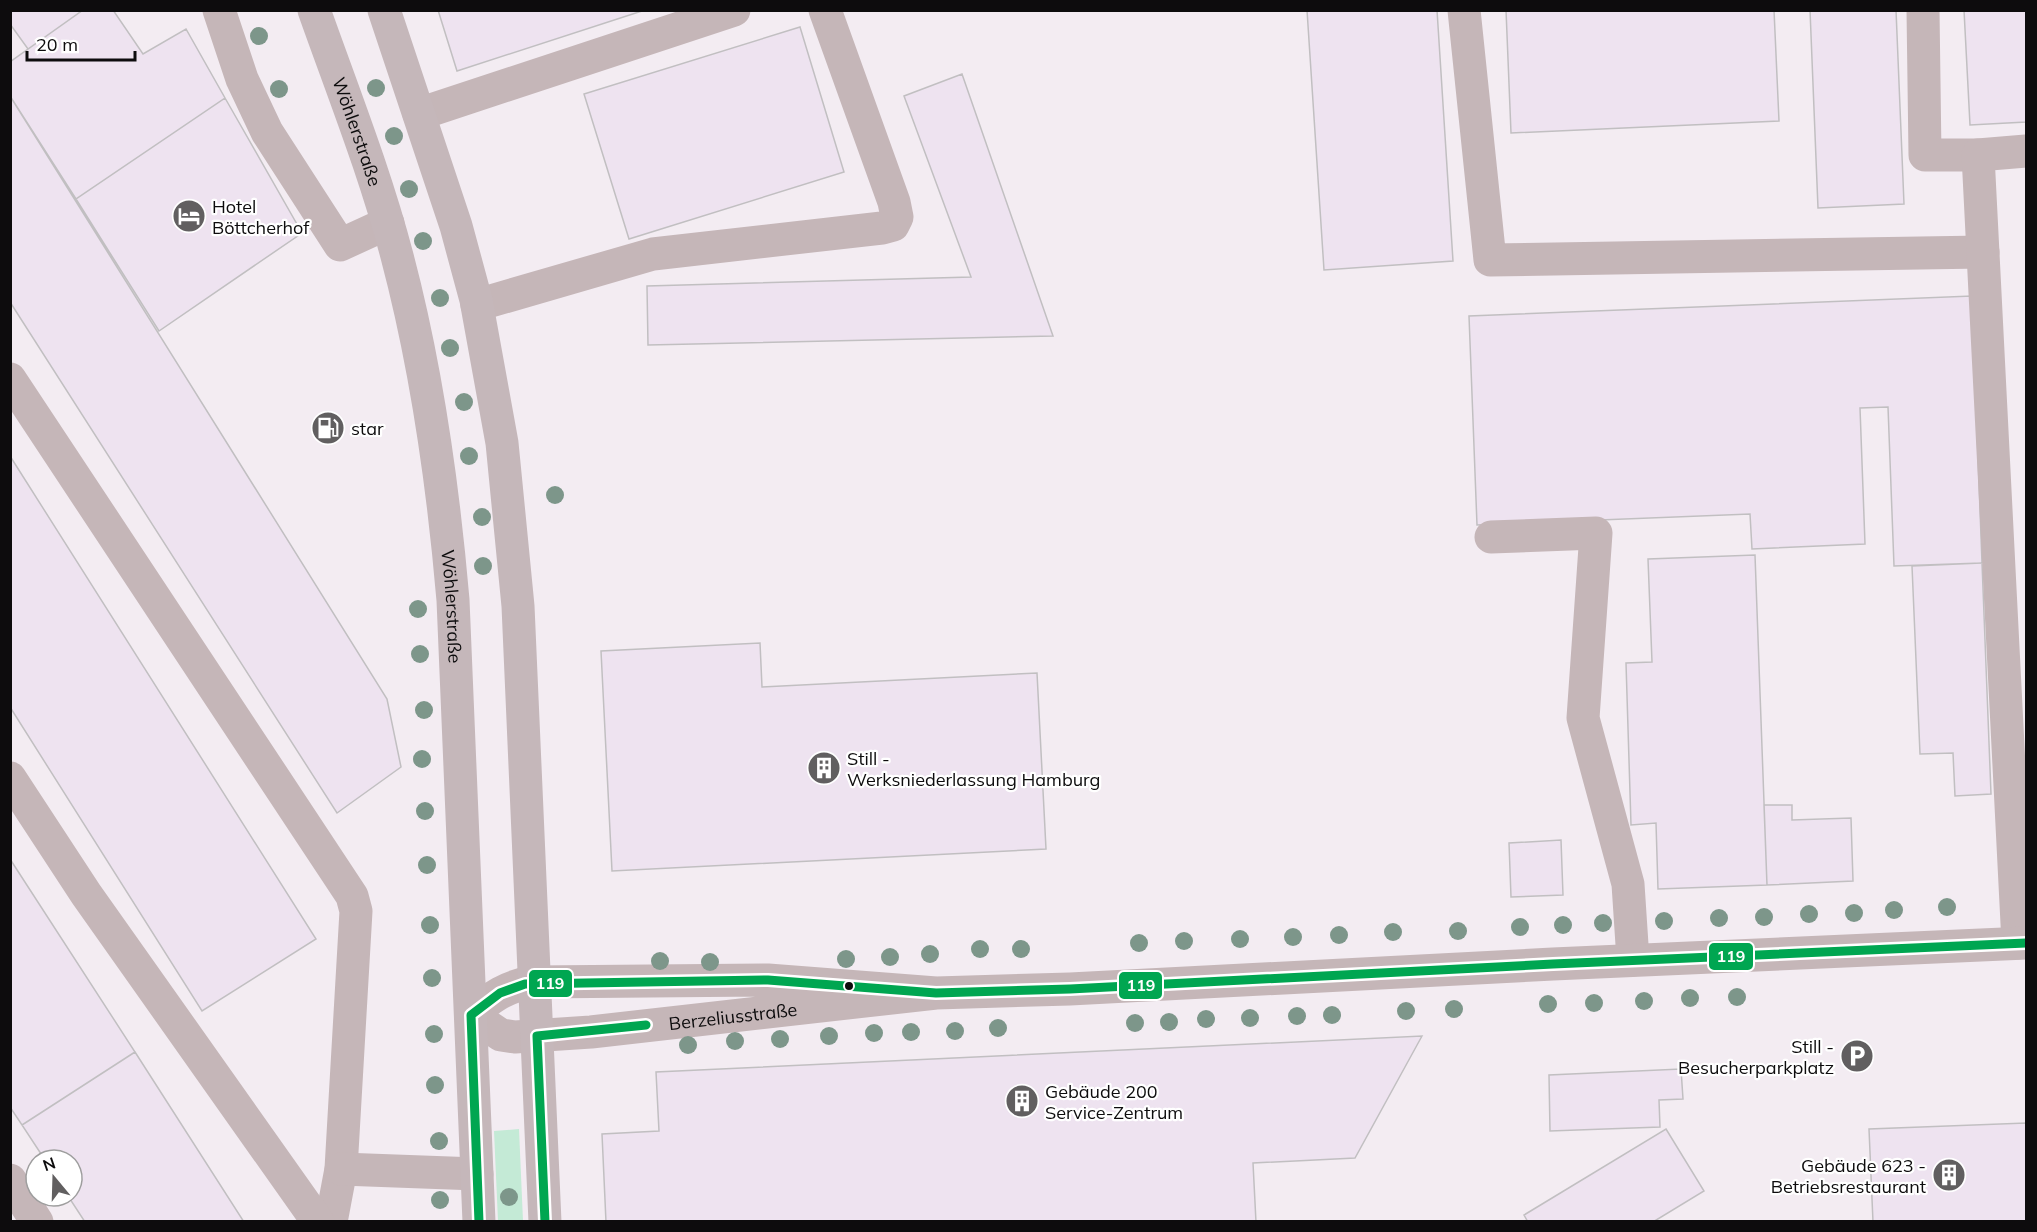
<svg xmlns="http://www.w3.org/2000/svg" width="2037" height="1232" font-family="Mulish,sans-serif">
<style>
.built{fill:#f3ecf2;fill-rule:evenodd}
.green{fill:#c4ead6}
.building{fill:#eee3f0;stroke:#c1bfc1;stroke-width:1.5}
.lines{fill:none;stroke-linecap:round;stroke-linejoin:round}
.minor{stroke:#c5b6b8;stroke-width:33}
.major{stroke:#c5b7ba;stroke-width:33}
.bus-1-casing{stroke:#fff;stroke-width:14}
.bus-1{stroke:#00a651;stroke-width:9}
.tree{fill:#7d968a}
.bus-dot{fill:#0d0c0d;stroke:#fff;stroke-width:2}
.labels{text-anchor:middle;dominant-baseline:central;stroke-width:4.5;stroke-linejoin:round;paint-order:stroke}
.street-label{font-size:18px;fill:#0d0c0d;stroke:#fff}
.poi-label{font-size:18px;fill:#0d0c0d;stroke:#fff;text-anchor:start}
.line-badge{stroke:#fff;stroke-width:2}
.badge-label{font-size:16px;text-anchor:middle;font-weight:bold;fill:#fff}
</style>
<rect width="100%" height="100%" fill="#fcfafb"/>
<!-- built -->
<path class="built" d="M10,11H2026V1221H11ZM36,1160H72V1196H36Z"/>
<!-- green -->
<path class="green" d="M519,1129L523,1221H498L494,1131Z"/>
<!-- building -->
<path class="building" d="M10,10H83L28,49L10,24Z
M83,10H113L143,54L186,29L225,98L76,199L10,96V62Z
M438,10H645L457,71Z
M1307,10H1437L1453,261L1324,270Z
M1506,10H1774L1779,121L1511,133Z
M1810,10H1896L1904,204L1818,208Z
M1964,10H2026V122L1970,125Z
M800,27L844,172L629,239L584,94Z
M962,74L1053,336L648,345L647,286L971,277L904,96Z
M10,96L387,699L401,767L337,813L10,302Z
M225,98L302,233L159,331L76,199Z
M1972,296L1982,563L1894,566L1888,407L1860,408L1865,544L1752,549L1750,514L1477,525L1469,316Z
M10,456L316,939L202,1011L10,707Z
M1755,555L1767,885L1658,889L1656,823L1631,825L1626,663L1652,662L1648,559Z
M1982,563L1991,794L1955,796L1953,753L1920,754L1912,566Z
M760,643L762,687L1037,673L1046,849L612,871L601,651Z
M1764,805H1792V820L1851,818L1853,881L1767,885Z
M1561,840L1563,895L1511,897L1509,843Z
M10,859L135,1052L22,1125L10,1107Z
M1422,1036L1355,1158L1253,1163L1256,1222H606L602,1134L659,1131L656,1072Z
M135,1052L244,1222H85L68,1196H72V1160H45L22,1125Z
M1681,1069L1683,1099L1659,1100L1660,1127L1550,1131L1549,1075Z
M2026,1123V1222H1873L1869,1129Z
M1666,1129L1704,1191L1653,1222H1528L1524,1215Z"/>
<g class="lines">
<!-- minor -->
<g class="minor">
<path d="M219,10L242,79L267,132L340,245L388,223"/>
<path d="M1464,10L1490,260L1983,252"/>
<path d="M1923,10L1925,155H1978"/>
<path d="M419,114L734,10"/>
<path d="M477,305L653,254L882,228L893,225L897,217L894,202L825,10"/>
<path d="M10,379L352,896L356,911L341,1169L331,1222"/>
<path d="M1491,537L1596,533L1583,718L1628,884L1633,960"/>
<path d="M10,778L86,894L318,1222"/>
<path d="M2018,943L1978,155L2026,151"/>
<path id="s1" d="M936,993L768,980L535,982C508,985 491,997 471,1015L501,1035L515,1037L591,1032L936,993L1070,989L1553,964L2026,943"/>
<path d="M341,1169L477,1174"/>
<path d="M10,1180L37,1222"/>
</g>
<!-- major -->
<g class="major">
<path id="s2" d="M314,10C343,92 375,172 397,256C427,369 443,484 453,600L479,1222"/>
<path d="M384,10L456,226L476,300L502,443L518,606L545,1222"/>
</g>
<defs>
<path id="bus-1" d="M479,1222L471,1015L500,993L525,984L768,980L936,993L1070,989L1553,964L2026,943
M545,1222L537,1036L646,1025"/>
</defs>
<!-- bus-1 casing -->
<use href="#bus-1" class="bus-1-casing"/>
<!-- bus-1 -->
<use href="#bus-1" class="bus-1"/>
</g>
<!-- trees -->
<g class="tree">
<circle cx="259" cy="36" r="9"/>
<circle cx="376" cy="88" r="9"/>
<circle cx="279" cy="89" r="9"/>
<circle cx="394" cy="136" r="9"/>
<circle cx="409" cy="189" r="9"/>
<circle cx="423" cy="241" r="9"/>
<circle cx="440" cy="298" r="9"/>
<circle cx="450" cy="348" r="9"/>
<circle cx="464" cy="402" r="9"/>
<circle cx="469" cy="456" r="9"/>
<circle cx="555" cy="495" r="9"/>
<circle cx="482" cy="517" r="9"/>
<circle cx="483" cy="566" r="9"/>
<circle cx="418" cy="609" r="9"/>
<circle cx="420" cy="654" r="9"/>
<circle cx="424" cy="710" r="9"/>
<circle cx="422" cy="759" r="9"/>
<circle cx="425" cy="811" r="9"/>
<circle cx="427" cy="865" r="9"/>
<circle cx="1947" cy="907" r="9"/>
<circle cx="1894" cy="910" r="9"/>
<circle cx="1854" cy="913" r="9"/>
<circle cx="1809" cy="914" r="9"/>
<circle cx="1764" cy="917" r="9"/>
<circle cx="1719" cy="918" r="9"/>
<circle cx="1664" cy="921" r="9"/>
<circle cx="1603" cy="923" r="9"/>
<circle cx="430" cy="925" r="9"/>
<circle cx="1563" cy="925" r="9"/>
<circle cx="1520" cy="927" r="9"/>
<circle cx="1458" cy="931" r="9"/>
<circle cx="1393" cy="932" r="9"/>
<circle cx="1339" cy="935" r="9"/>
<circle cx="1293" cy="937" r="9"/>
<circle cx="1240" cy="939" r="9"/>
<circle cx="1184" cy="941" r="9"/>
<circle cx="1139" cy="943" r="9"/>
<circle cx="980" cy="949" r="9"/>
<circle cx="1021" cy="949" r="9"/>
<circle cx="930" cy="954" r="9"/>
<circle cx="890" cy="957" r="9"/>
<circle cx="846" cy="959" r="9"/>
<circle cx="660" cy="961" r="9"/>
<circle cx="710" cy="962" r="9"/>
<circle cx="432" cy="978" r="9"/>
<circle cx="1737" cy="997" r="9"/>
<circle cx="1690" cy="998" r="9"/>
<circle cx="1644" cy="1001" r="9"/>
<circle cx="1594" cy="1003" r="9"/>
<circle cx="1548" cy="1004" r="9"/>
<circle cx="1454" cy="1009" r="9"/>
<circle cx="1406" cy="1011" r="9"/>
<circle cx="1332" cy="1015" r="9"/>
<circle cx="1297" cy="1016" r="9"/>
<circle cx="1250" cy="1018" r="9"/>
<circle cx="1206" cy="1019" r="9"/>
<circle cx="1169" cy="1022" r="9"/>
<circle cx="1135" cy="1023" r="9"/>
<circle cx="998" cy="1028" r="9"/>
<circle cx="955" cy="1031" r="9"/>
<circle cx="911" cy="1032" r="9"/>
<circle cx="874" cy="1033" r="9"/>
<circle cx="434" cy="1034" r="9"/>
<circle cx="829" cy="1036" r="9"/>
<circle cx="780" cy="1039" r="9"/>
<circle cx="735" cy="1041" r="9"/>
<circle cx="688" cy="1045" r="9"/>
<circle cx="435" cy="1085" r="9"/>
<circle cx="439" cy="1141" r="9"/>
<circle cx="509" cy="1197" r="9"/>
<circle cx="440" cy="1200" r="9"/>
</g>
<!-- icons -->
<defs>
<symbol id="hotel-disc" viewBox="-11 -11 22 22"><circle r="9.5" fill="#615f60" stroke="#fff"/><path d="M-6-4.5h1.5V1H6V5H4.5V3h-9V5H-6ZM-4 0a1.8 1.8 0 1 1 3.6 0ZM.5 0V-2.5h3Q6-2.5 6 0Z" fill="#fff"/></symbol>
<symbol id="fuel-disc" viewBox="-11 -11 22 22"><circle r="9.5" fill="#615f60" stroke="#fff"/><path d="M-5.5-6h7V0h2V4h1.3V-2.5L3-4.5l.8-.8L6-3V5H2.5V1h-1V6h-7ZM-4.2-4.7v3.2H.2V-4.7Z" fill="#fff"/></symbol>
<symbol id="building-disc" viewBox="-11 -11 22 22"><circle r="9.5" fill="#615f60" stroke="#fff"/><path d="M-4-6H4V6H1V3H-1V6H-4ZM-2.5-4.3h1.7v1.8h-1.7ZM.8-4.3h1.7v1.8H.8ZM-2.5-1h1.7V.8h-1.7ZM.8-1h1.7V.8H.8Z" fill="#fff"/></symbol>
<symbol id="parking-disc" viewBox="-11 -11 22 22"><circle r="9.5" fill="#615f60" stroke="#fff"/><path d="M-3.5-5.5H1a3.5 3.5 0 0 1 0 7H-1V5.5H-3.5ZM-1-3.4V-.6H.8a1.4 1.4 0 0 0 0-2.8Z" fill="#fff"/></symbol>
</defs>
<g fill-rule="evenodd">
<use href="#hotel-disc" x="170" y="197" width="38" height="38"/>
<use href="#fuel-disc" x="309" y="409" width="38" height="38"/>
<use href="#building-disc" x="805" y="749" width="38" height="38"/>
<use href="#parking-disc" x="1838" y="1037" width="38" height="38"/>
<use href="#building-disc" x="1003" y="1082" width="38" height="38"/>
<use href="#building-disc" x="1930" y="1156" width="38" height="38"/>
</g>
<!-- markers -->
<circle class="bus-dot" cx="849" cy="986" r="5"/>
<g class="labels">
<!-- street labels -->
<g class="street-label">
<text stroke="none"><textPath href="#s2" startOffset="129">Wöhlerstraße</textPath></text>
<text stroke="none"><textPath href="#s2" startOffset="615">Wöhlerstraße</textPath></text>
<text stroke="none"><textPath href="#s1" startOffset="744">Berzeliusstraße</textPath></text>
</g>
<!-- poi labels -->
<g class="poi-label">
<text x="212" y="206">Hotel<tspan x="212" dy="21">Böttcherhof</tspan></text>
<text x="351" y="428">star</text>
<text x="847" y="758">Still -<tspan x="847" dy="21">Werksniederlassung Hamburg</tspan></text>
<text x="1834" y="1046" text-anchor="end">Still -<tspan x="1834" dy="21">Besucherparkplatz</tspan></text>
<text x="1045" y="1091">Gebäude 200<tspan x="1045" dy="21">Service-Zentrum</tspan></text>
<text x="1926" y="1165" text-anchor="end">Gebäude 623 -<tspan x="1926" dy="21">Betriebsrestaurant</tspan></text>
</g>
</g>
<g class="line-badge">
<rect x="1708" y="942" width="46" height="29" rx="6" fill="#00a651"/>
<rect x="528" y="969" width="45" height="29" rx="6" fill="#00a651"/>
<rect x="1118" y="971" width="45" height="29" rx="6" fill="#00a651"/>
</g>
<g class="badge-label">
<text x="1731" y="962">119</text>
<text x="550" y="989">119</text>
<text x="1141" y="991">119</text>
</g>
<!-- border -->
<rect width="2037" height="1232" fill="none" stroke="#0d0c0d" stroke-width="24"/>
<!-- north arrow -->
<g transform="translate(54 1178) rotate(341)"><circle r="28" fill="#ffffff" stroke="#9e9e9e" stroke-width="1.5"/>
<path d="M0-4.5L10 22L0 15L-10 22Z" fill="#615f60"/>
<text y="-9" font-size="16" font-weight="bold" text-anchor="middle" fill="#0d0c0d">N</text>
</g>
<!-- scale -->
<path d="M27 51v9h108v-9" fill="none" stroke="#0d0c0d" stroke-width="3"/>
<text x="36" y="51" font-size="18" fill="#0d0c0d" stroke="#ffffff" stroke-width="4.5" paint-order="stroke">20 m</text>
</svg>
